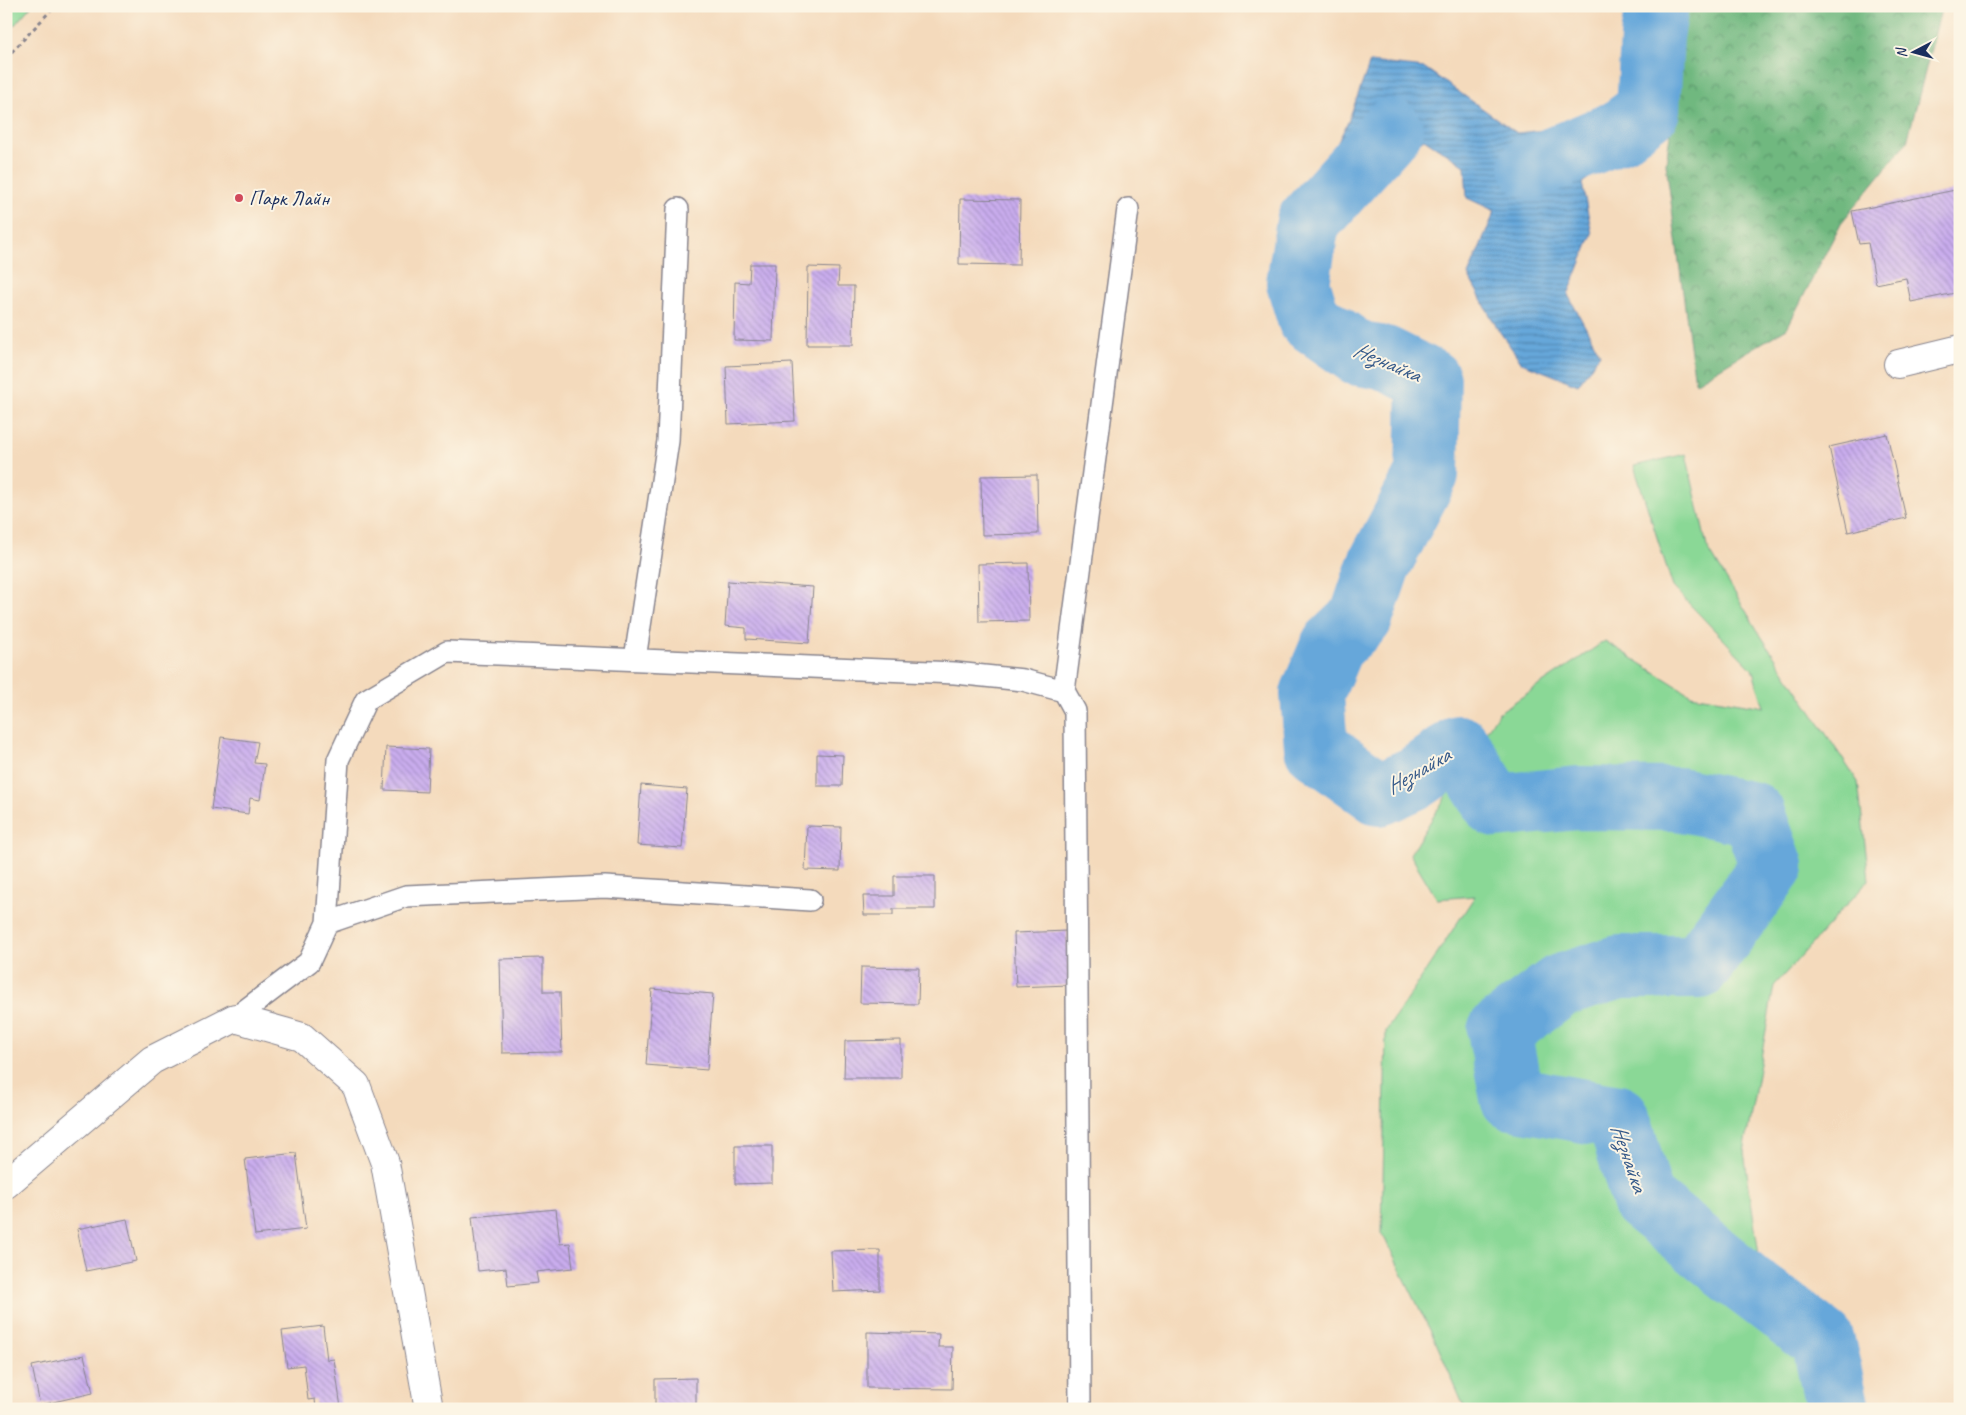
<svg xmlns="http://www.w3.org/2000/svg" width="1966" height="1415" font-family="Caveat,sans-serif">
<style>
.green{fill:#8ad896;stroke:#52847a}
.forest{fill:url(#forest-crowns);stroke:#45746e}
.water{fill:url(#water-rules);stroke:#406b9c}
.lines{fill:none;stroke-linecap:round;stroke-linejoin:round}
.river{stroke:#66a7da;stroke-width:64}
.building{fill:url(#building-back-hatch)}
.lane-casing{stroke:#88848d;stroke-width:24}
.street-casing{stroke:#88848d;stroke-width:30}
.path{stroke:#88848d;stroke-width:3;stroke-dasharray:4 4;stroke-linecap:butt}
.lane{stroke:#fff;stroke-width:21}
.street{stroke:#fff;stroke-width:28}
.poi-dot{fill:#d1495b;stroke:#fcf5e5;stroke-width:2}
.labels{text-anchor:middle;dominant-baseline:central;stroke-width:4;stroke-linejoin:round;paint-order:stroke}
.poi-label{font-size:21px;fill:#1b2f5e;stroke:#fcf5e5;text-anchor:start}
.water-label{font-size:22px;font-style:italic;fill:#355989;stroke:#fcf5e5}
</style>
<defs>
<pattern id="forest-crowns" width="20" height="18" patternUnits="userSpaceOnUse" patternTransform="scale(1.25)"><rect width="20" height="18" fill="#6fb87f"/><path d="M2 6a3 3 0 1 1 6 0M12 15a3 3 0 1 1 6 0" fill="none" stroke="#5a966b"/></pattern>
<pattern id="water-rules" width="6" height="5" patternUnits="userSpaceOnUse" patternTransform="scale(1.25)"><rect width="6" height="5" fill="#66a7da"/><path d="M0 2.5h6" fill="none" stroke="#5388b4"/></pattern>
<pattern id="building-back-hatch" width="6" height="6" patternUnits="userSpaceOnUse" patternTransform="scale(1.25)"><rect width="6" height="6" fill="#caadee"/><path d="M-1 5l2 2M0 0l6 6M5-1l2 2" fill="none" stroke="#a38dc4"/></pattern>
</defs>
<rect width="100%" height="100%" fill="#fcf5e5"/>
<filter id="ink" filterUnits="userSpaceOnUse"><feTurbulence type="fractalNoise" baseFrequency=".02" numOctaves="2"/><feDisplacementMap in="SourceGraphic" scale="10" xChannelSelector="R" yChannelSelector="G"/><feConvolveMatrix kernelMatrix="1 2 1 2 8 2 1 2 1" color-interpolation-filters="sRGB"/></filter>
<filter id="wash" filterUnits="userSpaceOnUse"><feTurbulence type="fractalNoise" baseFrequency=".0096" numOctaves="4" result="noise"/><feDisplacementMap in="SourceGraphic" scale="20" xChannelSelector="R" yChannelSelector="G"/><feGaussianBlur stdDeviation="1.12" result="paint"/><feColorMatrix in="noise" values="0 0 0 0 0 0 0 0 0 0 0 0 0 0 0 0 0 1.4 0 .05"/><feComposite in="paint" operator="in"/></filter>
<g filter="url(#wash)">
<rect width="100%" height="100%" fill="#f4dabc"/>
<!-- green -->
<path class="green" d="M6,6H31L6,35Z
M1686,454L1707,547L1761,636L1858,782L1869,880L1774,986L1744,1152L1760,1262L1867,1409H1465L1435,1340L1382,1233L1386,1031L1475,896L1437,899L1410,854L1498,713L1605,641L1691,695L1764,707L1752,669L1673,587L1634,466Z"/>
<!-- forest -->
<path class="forest" d="M1685,6H1942L1907,142L1841,223L1787,328L1695,383L1666,164L1685,22Z"/>
<!-- water -->
<path class="water" d="M1370,62L1425,68L1517,133L1593,125L1635,145L1582,183L1592,234L1568,295L1600,354L1578,385L1522,363L1497,328L1468,275L1495,211L1467,198L1465,166L1424,139L1337,202L1320,177L1348,122Z"/>
<g class="lines">
<!-- river -->
<path class="river" d="M1391,130L1308,222L1298,283L1309,319L1359,354L1385,358L1429,380L1427,474L1379,565L1361,618L1332,646L1312,694L1316,748L1380,794L1417,777L1459,747L1496,806L1578,798L1678,799L1753,814L1772,866L1699,967H1619L1560,986L1499,1031L1512,1098L1618,1117L1643,1200L1746,1283L1823,1341L1838,1409
M1531,166L1534,167L1620,131L1648,110L1652,37L1657,6"/>
</g>
<g id="blocks">
<!-- building -->
<path class="building" d="M1960,189V292L1911,302L1906,278L1876,284L1868,243L1859,244L1852,211Z
M960,199L1020,200L1019,265L959,264Z
M750,264H775L773,341L734,340L735,282L749,283Z
M808,267L839,268L838,286H854L853,345H807Z
M792,363L795,421L728,424L726,366Z
M1887,434L1906,518L1848,532L1829,447Z
M1037,475L1038,534L982,535L981,476Z
M1028,563L1029,621L979,622L978,564Z
M728,581L813,587L809,643L746,639V628L725,626Z
M221,737L258,742L254,763L265,764L260,800L250,798L248,814L211,809Z
M386,747L429,749L427,792L384,790Z
M817,754L843,755L842,786H817Z
M641,785L687,789L682,848L637,845Z
M807,826L841,827L840,871L805,870Z
M894,876H935V909H893V915H864L863,896H894Z
M1067,931L1069,985L1016,987L1014,933Z
M543,958V992H560L562,1052L502,1053L500,959Z
M861,967L919,968L918,1004L860,1003Z
M652,989L713,994L707,1070L646,1065Z
M901,1040V1078H844L845,1041Z
M735,1146H772V1183L735,1184Z
M296,1153L306,1229L255,1235L245,1159Z
M556,1209L560,1244L570,1243L573,1268L536,1272L538,1283L508,1286L506,1268L478,1271L472,1217Z
M127,1219L136,1261L86,1271L77,1229Z
M880,1250V1290L833,1292L831,1251Z
M323,1326L327,1360L334,1359L341,1408L316,1409L315,1399L308,1400L304,1365L287,1367L282,1331Z
M867,1332L939,1334L938,1347H953L952,1389L867,1388Z
M84,1355L93,1393L40,1405L32,1366Z
M696,1378V1409H655V1379Z"/>
</g>
</g>
<g filter="url(#ink)">
<use href="#blocks" fill-opacity="0" stroke="#88848d" stroke-width="1"/>
<g class="lines">
<defs>
<path id="lane" d="M635,659L668,441L678,209
M1064,691L1128,209
M327,923L406,896L605,887L810,900
M235,1018L309,962L327,923L338,760L366,700L447,652L955,673L1023,680L1064,691L1075,711L1080,1409"/>
<path id="street" d="M1898,364L1960,349
M6,1184L152,1060L235,1018L302,1037L356,1085L385,1163L429,1409"/>
</defs>
<!-- lane casing -->
<use href="#lane" class="lane-casing"/>
<!-- street casing -->
<use href="#street" class="street-casing"/>
<!-- path -->
<path class="path" d="M6,58L55,6"/>
<!-- lane -->
<use href="#lane" class="lane"/>
<!-- street -->
<use href="#street" class="street"/>
</g>
</g>
<!-- markers -->
<circle class="poi-dot" cx="239" cy="198" r="5"/>
<g class="labels">
<!-- poi labels -->
<g class="poi-label">
<text x="249" y="198">Парк Лайн</text>
</g>
<!-- water labels -->
<g class="water-label">
<text transform="translate(1387 362) rotate(23)">Незнайка</text>
<text transform="translate(1418 771) rotate(-30)">Незнайка</text>
<text transform="translate(1629 1158) rotate(71)">Незнайка</text>
</g>
</g>
<!-- margin -->
<rect width="1966" height="1415" fill="none" stroke="#fcf5e5" stroke-width="25"/>
<!-- north arrow -->
<g transform="translate(1914 52) rotate(264)" stroke="#fcf5e5" stroke-width="4" paint-order="stroke">
<path d="M0-4L9 19L0 12L-9 19Z" fill="#1b2f5e"/>
<text y="-8" font-size="14" font-weight="bold" text-anchor="middle" fill="#1b2f5e">N</text>
</g>
</svg>
